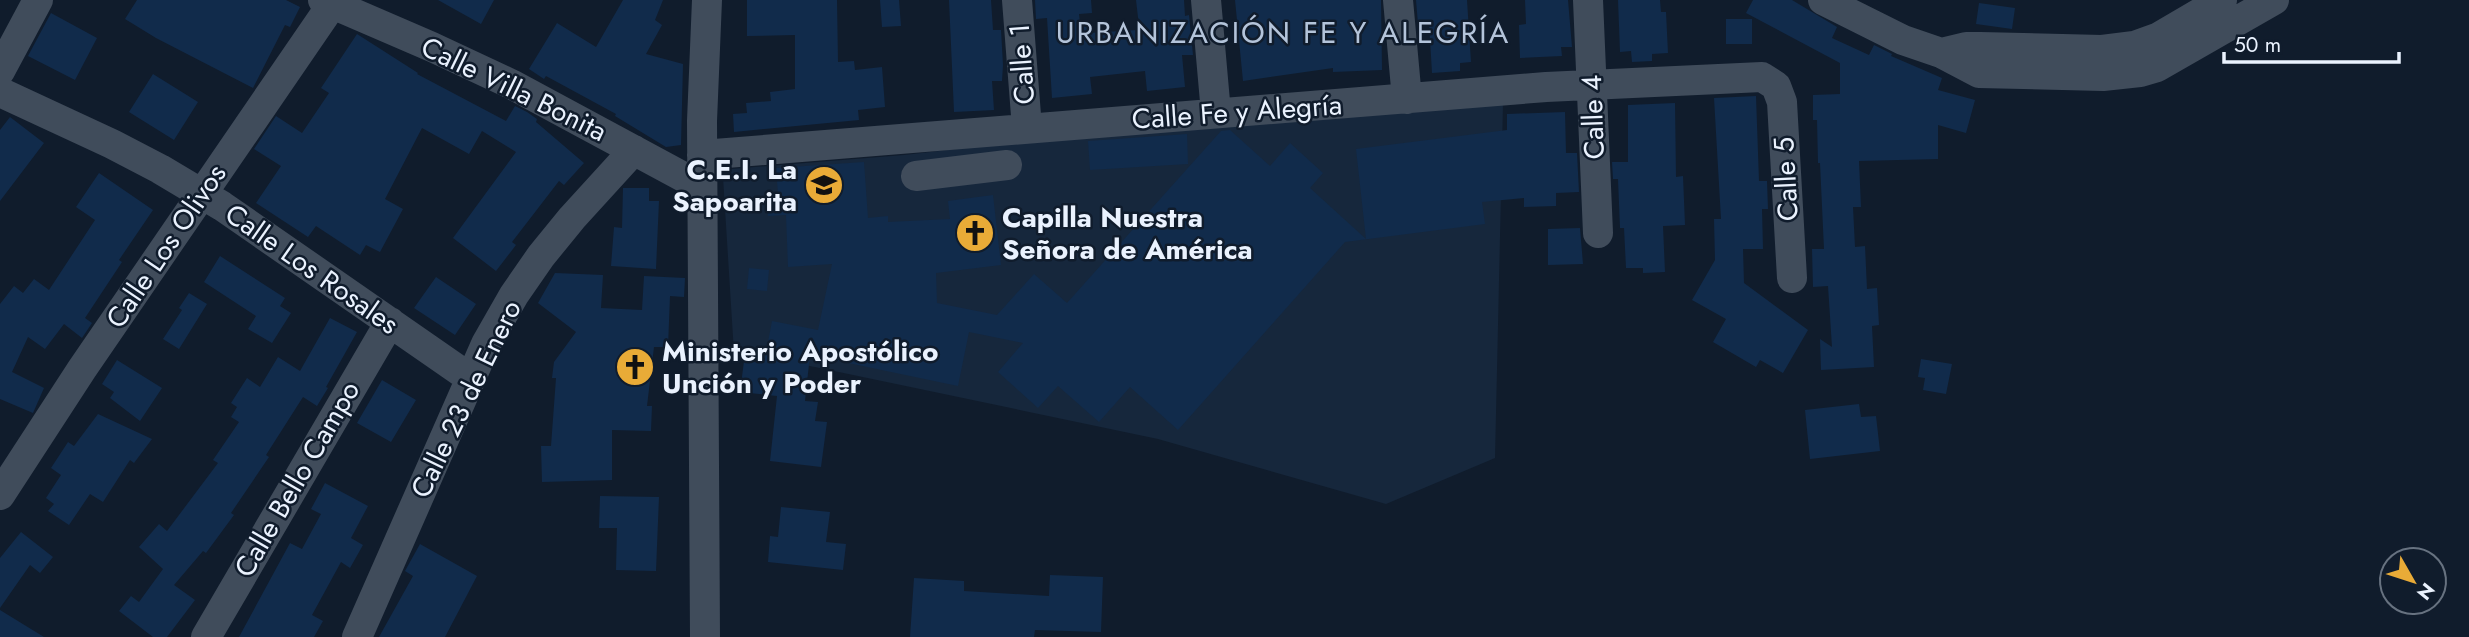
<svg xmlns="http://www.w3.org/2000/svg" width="2469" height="637" font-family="Jost,sans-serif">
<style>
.built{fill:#16273c}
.building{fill:#112b4b}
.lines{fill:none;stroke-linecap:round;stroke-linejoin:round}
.minor{stroke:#404c5b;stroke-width:30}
.labels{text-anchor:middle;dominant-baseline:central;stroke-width:5;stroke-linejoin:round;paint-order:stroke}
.street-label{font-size:28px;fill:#eaf2fe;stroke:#101c2c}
.poi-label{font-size:28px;font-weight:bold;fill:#eaf2fe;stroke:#101c2c;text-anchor:start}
.neighbourhood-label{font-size:30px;letter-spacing:2px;fill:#b4c4da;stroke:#101c2c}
</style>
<rect width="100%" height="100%" fill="#101c2c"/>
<!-- built -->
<path class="built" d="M1503,104L1495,458L1386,504L1158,439L815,367L734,353L723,177L731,169L904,155L1088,134Z"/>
<!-- building -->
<path class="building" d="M137,0H286L300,7L290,27L285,25L253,88L156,38L125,19Z
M438,0H494L481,24Z
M623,0H663L655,20L662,25L646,54L683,64L681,145L666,147L615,116L616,114L546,76L544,79L529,69L557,23L596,47Z
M747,0H837L838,62L854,61L855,70L882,67L885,107L858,110L859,120L734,132L733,114L747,113L746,103L771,101L770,92L795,89V35L747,36Z
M880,0H899L901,26L882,27Z
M949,0H991L993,30H1001L1003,65L1002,81H992L994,110L954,112Z
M1035,0H1091L1092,13L1079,14L1080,23L1088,22L1089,33L1137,30V26H1139L1136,0H1184L1185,16L1189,15L1193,55H1182L1185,87L1147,91L1145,71L1090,77L1092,94L1052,98L1047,18L1036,19Z
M1235,0H1381L1382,70L1333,72V68L1243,81Z
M1416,0H1467L1471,62L1460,63V71L1432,73L1429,23L1418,24Z
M1525,0H1568L1572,47H1561L1562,56L1520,58L1519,25L1526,24Z
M1618,0H1660L1661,12H1666L1668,53L1652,54V61L1632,62L1631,51L1620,52Z
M1753,0H1792L1837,27L1832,38L1869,55L1874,45L1892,54L1891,56L1942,78L1938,90L1975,100L1966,133L1938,125V159L1859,161L1861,207H1853L1855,247L1865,246L1867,289L1877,288L1879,325L1872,326L1874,367L1821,370L1820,339L1832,347L1828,286L1813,287L1812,249H1824L1820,163H1818L1817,120H1813V95L1840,94V63L1746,13Z
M1979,3L2015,8L2012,29L1976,24Z
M51,13L97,38L75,80L28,56Z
M1726,19H1752V44H1726Z
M357,34L418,73L417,74L506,121L515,106L527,112L537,119L536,122L584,163L564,185L559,181L512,242L516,245L496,271L453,238L516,152L482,131L469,154L422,128L385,199L403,209L380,252L366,245L360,255L316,226L308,237L256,203L281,166L254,149L276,116L302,133L329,93L321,88Z
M153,74L198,102L174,140L129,112Z
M1756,96L1759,181H1767L1768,209H1762L1763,249H1743L1744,283L1808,330L1783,373L1760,360L1756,367L1713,342L1726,319L1692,300L1715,260L1714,219H1721L1714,98Z
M1675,103L1676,177L1683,176L1685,225L1663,226L1665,272L1643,273V268H1626L1624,228H1620L1618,179H1613L1612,162H1628V105Z
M1565,112L1566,153H1577L1579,192L1556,193V206L1524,207V198L1482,202L1485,224L1345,242L1178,430L1130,387L1099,422L1058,386L1038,408L998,372L1023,343L969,332L958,386L810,355L805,401L818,402L815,421L827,422L821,467L770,461L777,396L740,392L744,361L764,363L772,321L818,330L832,264L788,267L786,215L768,216L767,195L778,194L776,168L864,162L868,218L888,216V222L950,219L948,201L993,195L1001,265L936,273L937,303L997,315L1034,274L1067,303L1221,131L1230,130L1270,166L1290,143L1323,173L1310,188L1366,239L1356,149L1507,130V114Z
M10,117L44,143L0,201V130Z
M1187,134L1188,164L1090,170L1088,141Z
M99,173L153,210L119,260L122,262L85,318L92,323L82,338L64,324L45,349L28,337L12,372L44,388L33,413L0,399V304L14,286L23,293L34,279L49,290L95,220L76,207Z
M623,188H649V201H659L656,269L611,266L614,227L622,228Z
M1580,228L1583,264L1548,265V229Z
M220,256L285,298L280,306L291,313L272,343L248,329L256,316L204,282Z
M749,268L769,270L767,291L747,289Z
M555,273L603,275L601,308L642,310L644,276L685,278L684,297L670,296L668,347H654L647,406H652L651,431L612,430V480L542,482L541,446H551L556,378H552L554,362L576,332L538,303Z
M436,277L476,304L455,335L414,308Z
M189,293L207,304L179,349L163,339L182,310L179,308Z
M330,318L357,332L326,387L328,388L317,406L303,397L266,455L269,457L231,513L234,515L206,553L203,551L174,585L195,600L167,637H153L119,611L131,596L139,602L163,569L139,547L159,524L167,531L218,463L213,460L239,422L231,417L237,407L231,403L247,378L260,387L278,357L300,371Z
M1921,359L1952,364L1946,394L1923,390L1925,378L1918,377Z
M117,360L162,388L140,421L110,398L114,392L102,384Z
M382,380L416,400L391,442L357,423Z
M1859,404L1861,417L1876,416L1880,451L1810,459L1805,410Z
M98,414L152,439L134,463L130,460L103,502L90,494L69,525L48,511L54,504L46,498L61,475L51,468L68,442L74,446Z
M325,483L368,506L351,538L363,545L350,568L341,562L312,615L323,621L314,637H239L290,543L302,549L321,514L311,509Z
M600,496L659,497L656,571L616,570L617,528H599Z
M781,507L830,512L826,542L846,544L843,570L768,562L770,536L778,537Z
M21,532L53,557L40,573L30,565L0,608V558Z
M420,544L477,576L445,637H379L413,576L405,571Z
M1050,575L1103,577L1101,632L1035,630L1034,637H910L914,578L964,581V591L1049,596Z
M0,610L44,637H0Z"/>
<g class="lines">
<!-- minor -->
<path class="minor" d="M323,0L432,47L511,84L702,187
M1017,0L1027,128
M1206,0L1216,113
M1398,0L1407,99
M1588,0L1598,233
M1823,0L1903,40L1941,53L1979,73L2103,76L2140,72L2157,67L2274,0
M1941,53L1966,47H1980L2102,50L2134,46L2159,37L2222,0
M0,71L38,0
M0,92L112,144L160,169L222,206L470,378
M702,155L1546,87L1762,77L1776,86L1782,102L1792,278
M916,176L1007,165
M0,495L82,369L335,0
M206,637L390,322
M357,637L486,344L514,295L541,256L572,218L634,150
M705,637L702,121L707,0"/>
</g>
<!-- icons -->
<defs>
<symbol id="school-disc" viewBox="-11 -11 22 22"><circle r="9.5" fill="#e9ab37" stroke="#101c2c"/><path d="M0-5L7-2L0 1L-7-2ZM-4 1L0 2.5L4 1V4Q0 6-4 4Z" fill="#111"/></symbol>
<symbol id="church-disc" viewBox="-11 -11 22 22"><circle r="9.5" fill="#e9ab37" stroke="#101c2c"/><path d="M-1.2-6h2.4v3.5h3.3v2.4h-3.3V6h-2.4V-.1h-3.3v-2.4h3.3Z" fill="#111"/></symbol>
</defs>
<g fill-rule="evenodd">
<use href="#school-disc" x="802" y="163" width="44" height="44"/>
<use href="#church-disc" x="953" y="211" width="44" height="44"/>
<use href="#church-disc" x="613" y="345" width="44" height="44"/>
</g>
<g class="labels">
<!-- street labels -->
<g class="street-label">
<text transform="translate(1022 64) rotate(-94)">Calle 1</text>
<text transform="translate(514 89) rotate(26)">Calle Villa Bonita</text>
<text transform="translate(1237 112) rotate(-4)">Calle Fe y Alegría</text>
<text transform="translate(1593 117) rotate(-92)">Calle 4</text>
<text transform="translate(1786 179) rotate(-93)">Calle 5</text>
<text transform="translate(166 246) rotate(-56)">Calle Los Olivos</text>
<text transform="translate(312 269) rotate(35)">Calle Los Rosales</text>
<text transform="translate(466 399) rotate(-64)">Calle 23 de Enero</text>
<text transform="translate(297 479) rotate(-60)">Calle Bello Campo</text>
</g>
<!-- poi labels -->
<g class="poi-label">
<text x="797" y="169" text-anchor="end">C.E.I. La<tspan x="797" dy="32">Sapoarita</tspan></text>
<text x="1002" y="217">Capilla Nuestra<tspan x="1002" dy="32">Señora de América</tspan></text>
<text x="662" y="351">Ministerio Apostólico<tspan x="662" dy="32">Unción y Poder</tspan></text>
</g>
<!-- neighbourhood labels -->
<g class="neighbourhood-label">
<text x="1283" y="32">URBANIZACIÓN FE Y ALEGRÍA</text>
</g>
</g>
<!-- north arrow -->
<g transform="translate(2413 581) rotate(129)"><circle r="33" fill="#101c2c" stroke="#677280" stroke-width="2"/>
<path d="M0-5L12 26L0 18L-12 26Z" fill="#e9ab37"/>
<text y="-10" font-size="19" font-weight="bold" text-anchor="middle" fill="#eaf2fe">N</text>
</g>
<!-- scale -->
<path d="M2224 52v10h175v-10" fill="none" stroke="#eaf2fe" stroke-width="3.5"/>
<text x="2234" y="52" font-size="21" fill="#eaf2fe" stroke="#101c2c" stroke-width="5" paint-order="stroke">50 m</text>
</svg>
